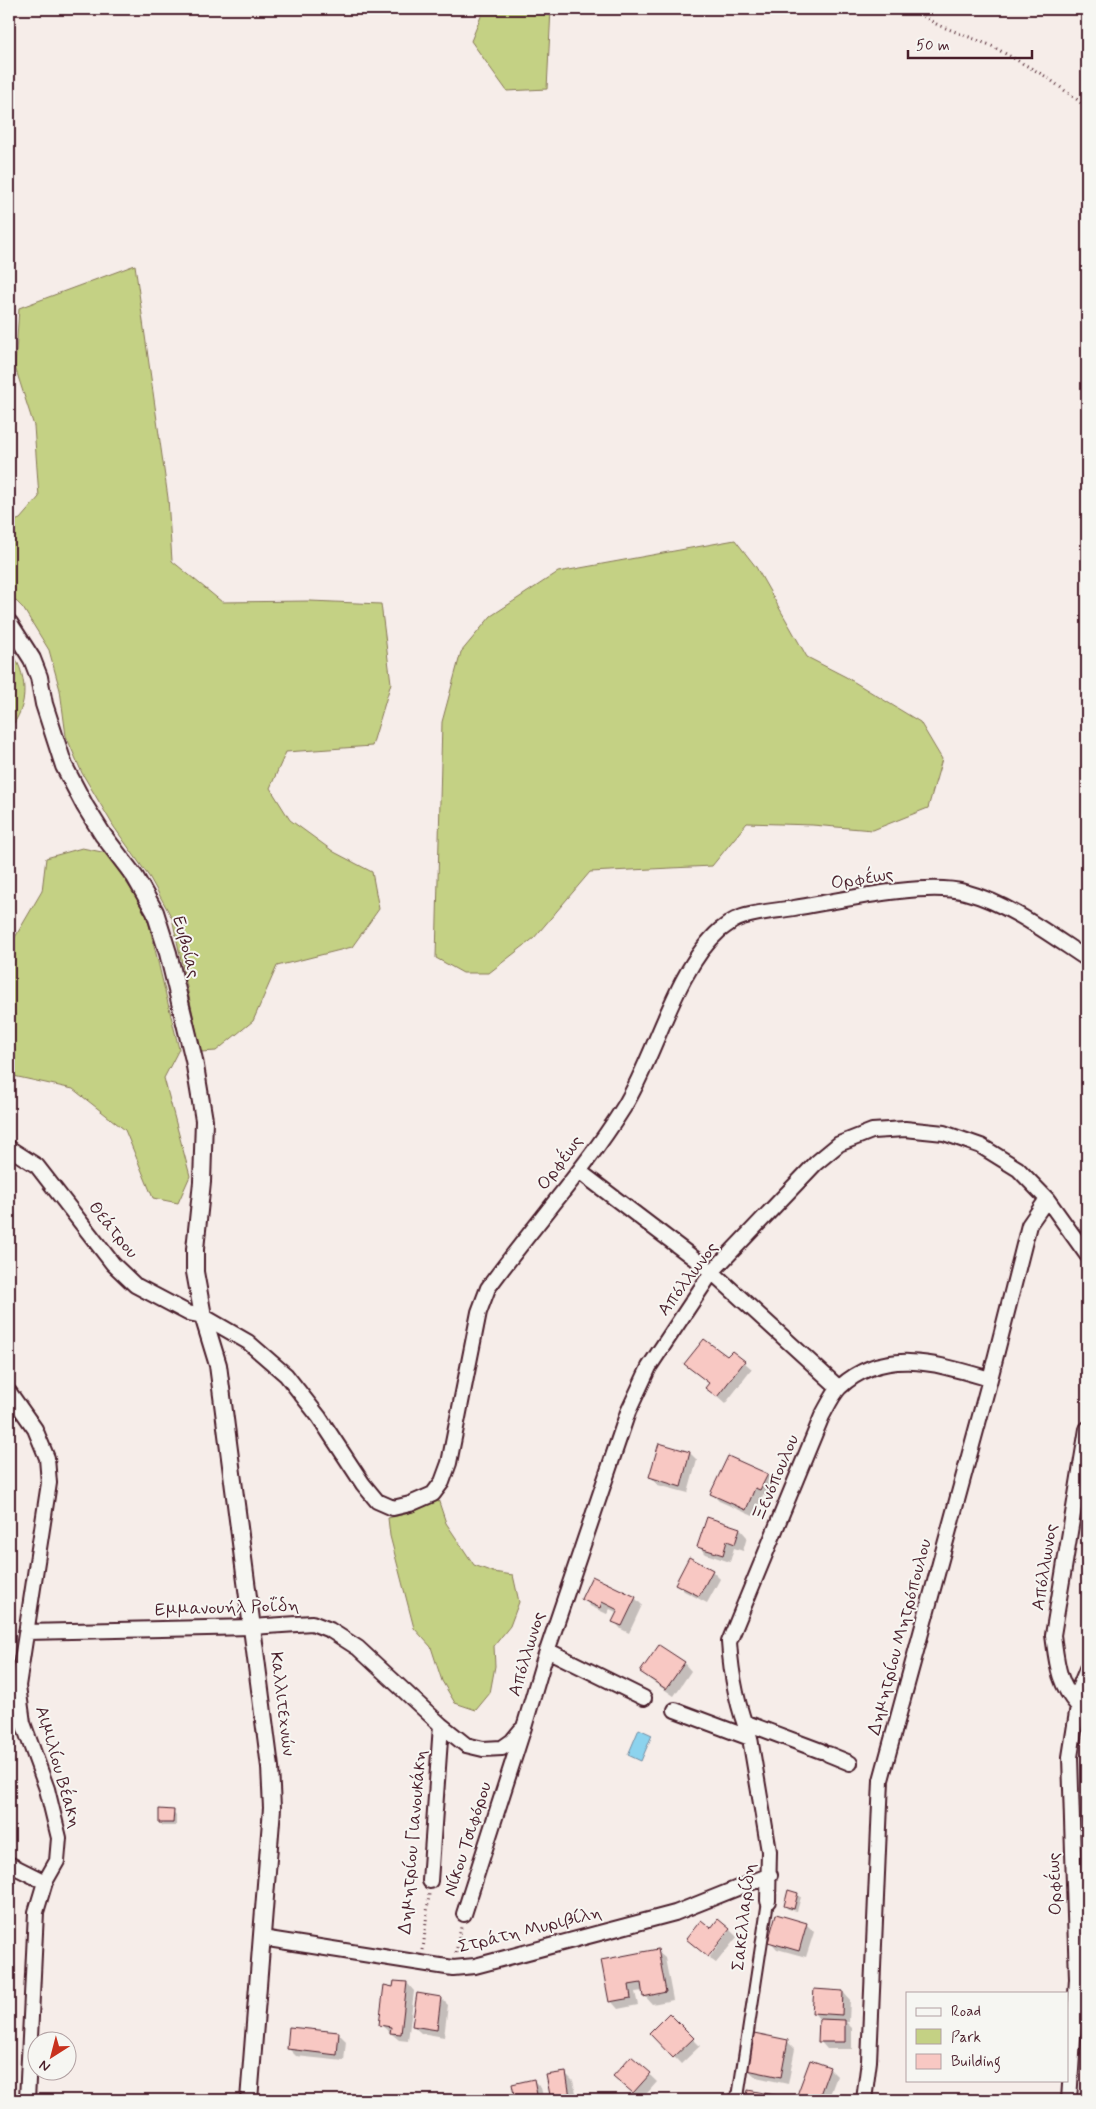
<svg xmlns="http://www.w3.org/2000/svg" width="1096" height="2109" font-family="Mynerve,sans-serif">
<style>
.green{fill:#c4d184;stroke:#877858}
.water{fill:#8cd3ee;stroke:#728ba0}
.shadow{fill:#0003}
.building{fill:#f8c8c3;stroke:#4a1f2b}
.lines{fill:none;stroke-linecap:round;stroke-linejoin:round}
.pedestrian-casing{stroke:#4a1f2b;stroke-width:14}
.minor-casing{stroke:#4a1f2b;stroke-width:18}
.tertiary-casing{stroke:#4a1f2b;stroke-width:20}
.path{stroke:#4a1f2b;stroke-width:3;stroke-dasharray:1 4;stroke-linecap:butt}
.pedestrian{stroke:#f6f6f2;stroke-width:10}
.minor{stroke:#f6f6f2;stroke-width:14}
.tertiary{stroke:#f6f6f2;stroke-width:16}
.labels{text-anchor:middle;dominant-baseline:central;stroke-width:4;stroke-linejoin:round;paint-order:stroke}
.street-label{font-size:18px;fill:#4a1f2b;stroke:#f6f6f2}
</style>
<rect width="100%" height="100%" fill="#f6ede9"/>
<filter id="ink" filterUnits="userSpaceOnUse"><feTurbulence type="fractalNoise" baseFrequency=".02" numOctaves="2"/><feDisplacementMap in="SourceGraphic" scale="10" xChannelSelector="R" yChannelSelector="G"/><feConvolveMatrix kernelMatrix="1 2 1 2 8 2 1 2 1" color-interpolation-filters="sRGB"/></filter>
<g filter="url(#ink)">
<!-- green -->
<path class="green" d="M484,9H551L547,89L507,91L471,41Z
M135,265L168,498L172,561L222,602L310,601L381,604L391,683L372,746L286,752L270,788L290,820L334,852L372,872L379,909L352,947L277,966L253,1021L216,1051L201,1052L172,918L150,878L114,827L82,773L66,736L60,690L49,650L23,608L9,594V523L20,519L39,497L34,426L15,367L19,308Z
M735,540L756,567L807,657L846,677L920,722L942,759L928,808L873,830L812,825L747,823L712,866L590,872L534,938L489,973H463L436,958L442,722L461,652L491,616L558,572Z
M9,649C28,672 30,707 9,729Z
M82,848L107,853L146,912L179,1049L164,1078L190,1176L178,1203L153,1198L125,1130L73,1089L9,1075V941L14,939L42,891L46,858Z
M438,1499L446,1523L474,1565L493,1572L513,1575L519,1602L510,1626L494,1646L495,1666L490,1693L476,1710L455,1703L442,1681L431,1647L414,1628L390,1536L388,1518L413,1512Z"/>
<!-- water -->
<path class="water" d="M639,1729L652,1735L641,1761L628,1755Z"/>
<!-- shadow -->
<path class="shadow" d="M732,1352L752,1369L725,1404L707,1388L710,1384L693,1371L727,1358Z
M690,1453L697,1460L688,1493L658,1485L651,1477Z
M767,1475L775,1482L768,1497L763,1495L753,1516L719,1501L712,1494Z
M707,1519L740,1529L747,1537L743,1551L734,1548L730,1562L706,1554L698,1546Z
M712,1571L720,1579L707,1603L684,1591L676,1583Z
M583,1598H635L642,1605L629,1633L621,1629L614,1621L618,1613L610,1609L607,1614L590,1606Z
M684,1663L691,1671L674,1696L649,1679L642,1672Z
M173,1811L176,1815V1826H163L160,1822Z
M797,1894L801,1897L797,1911L788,1909L785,1906Z
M806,1924L814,1932L806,1957L777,1949L770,1941Z
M730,1930L737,1937L716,1963L709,1958Z
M657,1951L665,1958L673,2000L652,2004L645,1996L643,1991L635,1992L638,2005L618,2009L611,2001Z
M407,1983L414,1991L408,2041L399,2040L381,2025L394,1988Z
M843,1992L850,2000L849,2022H846L852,2028V2049H827L820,2041V2020L813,2012Z
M441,1998L448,2005L444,2037L421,2033L413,2026Z
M669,2015L700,2046L681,2064L651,2033Z
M339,2034L346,2041L344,2061L296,2056L288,2048Z
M787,2041L795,2049L788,2084L756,2077L748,2070Z
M631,2057L657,2082L641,2100L622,2083Z
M829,2068L837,2076L828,2100H804L798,2094Z
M565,2073L573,2081L578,2100H552L548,2076Z
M534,2081L541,2088L544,2100H516L513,2085Z"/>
<!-- building -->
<path class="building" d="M704,1339L727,1356L732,1351L745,1361L717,1397L705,1388L709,1383L684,1364Z
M659,1443L690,1452L681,1487L649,1477Z
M728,1456L768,1474L760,1490L755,1488L746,1510L710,1494Z
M707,1517L740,1528L735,1544L727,1541L723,1555L697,1547Z
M689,1557L713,1570L699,1596L675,1584Z
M592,1576L636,1597L622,1626L612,1622L618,1610L602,1602L600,1608L581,1599Z
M659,1645L685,1662L666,1689L640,1672Z
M159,1809L174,1810L173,1823H159Z
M788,1890L798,1893L794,1909L784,1906Z
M776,1914L807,1923L799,1951L768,1942Z
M718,1919L730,1929L708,1957L686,1939L701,1920L711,1928Z
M658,1949L666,1992L643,1997L641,1983L629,1985L631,1998L609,2002L601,1960Z
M394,1981L407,1982L401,2034L390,2033L391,2027L379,2025L384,1985L393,1987Z
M814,1989L843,1991L842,2015L812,2013Z
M417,1993L441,1997L437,2030L412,2026Z
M669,2013L694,2038L673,2058L649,2033Z
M819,2019L845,2020V2042H818Z
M289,2027L339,2032L337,2055L287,2049Z
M754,2033L788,2040L781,2077L747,2070Z
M631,2056L651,2073L633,2093L613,2076Z
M810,2060L830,2067L818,2100L797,2095Z
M566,2072L570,2097L575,2096L576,2100H551L546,2075Z
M534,2079L538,2100H515L512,2084Z
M748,2090L785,2097L784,2100H746Z"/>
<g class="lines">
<defs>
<path id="pedestrian" d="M738,2097L768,1901"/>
<path id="minor" d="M9,1148L37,1166L113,1264L135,1285L188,1313L203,1316L248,1342L286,1375L319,1417L363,1484L377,1501L393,1508L410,1504L433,1494L442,1482L449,1463L479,1312L488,1288C532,1227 584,1171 624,1107C656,1055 675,970 720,930C725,927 731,921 737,919C752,912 777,911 794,908C838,901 924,881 965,892C1010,904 1049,934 1087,959
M579,1171L712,1272L839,1388
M9,1392L35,1429L47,1458L49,1483L18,1686L23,1723L47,1789L59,1838L57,1861L45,1882L36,1912L27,2100
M26,1632L252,1627L312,1623L330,1630L358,1648L441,1725L466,1745L483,1749L502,1748L512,1741L521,1730
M547,1650L644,1698
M1078,1706C1058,1684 1057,1664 1053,1635L1087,1429
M675,1710L750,1738
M744,1722L821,1751
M828,1754L850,1763
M9,1864L45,1882
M430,1881L441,1725
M768,1901L769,1851L750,1738C738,1709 731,1673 729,1642L822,1416C827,1407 833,1394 840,1387C885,1346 938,1364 990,1379
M464,1914L525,1724L543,1663L628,1412L649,1367L712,1272L816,1163L839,1144L872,1131L905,1129L944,1133L981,1146L1018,1169L1047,1199L1087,1255
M262,1938L453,1968L475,1966L675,1913L770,1875
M736,2100L738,2097
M864,2100L869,2061L881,1780L990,1379L1029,1225L1047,1199
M1069,2100L1077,1979L1070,1757L1078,1706V1691L1087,1669"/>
<path id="tertiary" d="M9,623L32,659L39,677L44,704L64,766L85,806L103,835L135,877L155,912L168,953L194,1060L204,1120L202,1182L195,1249V1272L203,1316L218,1365L270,1767L272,1808L249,2100"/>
</defs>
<!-- pedestrian casing -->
<use href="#pedestrian" class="pedestrian-casing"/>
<!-- minor casing -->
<use href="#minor" class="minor-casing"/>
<!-- tertiary casing -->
<use href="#tertiary" class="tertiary-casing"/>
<!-- path -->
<path class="path" d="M910,9L938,25L990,45L1045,76L1079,101L1087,110
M423,1950L429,1894
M456,1953L461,1927"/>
<!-- pedestrian -->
<use href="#pedestrian" class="pedestrian"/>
<!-- minor -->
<use href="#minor" class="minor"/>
<!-- tertiary -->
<use href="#tertiary" class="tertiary"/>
</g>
</g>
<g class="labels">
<!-- street labels -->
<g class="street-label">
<text transform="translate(862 879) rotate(-9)">Ορφέως</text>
<text transform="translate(186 947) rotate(75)">Ευβοίας</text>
<text transform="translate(560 1163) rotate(-53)">Ορφέως</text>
<text transform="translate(113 1230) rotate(51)">Θεάτρου</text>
<text transform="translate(688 1279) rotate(-53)">Απόλλωνος</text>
<text transform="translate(776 1478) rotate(-67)">Ξενόπουλου</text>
<text transform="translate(1045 1567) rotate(-81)">Απόλλωνος</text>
<text transform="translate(227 1608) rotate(-2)">Εμμανουήλ Ροΐδη</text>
<text transform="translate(900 1637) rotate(-75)">Δημητρίου Μητρόπουλου</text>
<text transform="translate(527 1654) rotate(-73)">Απόλλωνος</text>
<text transform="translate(282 1704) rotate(83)">Καλλιτεχνών</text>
<text transform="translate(58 1767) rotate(74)">Αιμιλίου Βέακη</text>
<text transform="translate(468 1839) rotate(-72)">Νίκου Τσιφόρου</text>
<text transform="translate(413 1842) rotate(-85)">Δημητρίου Γιανουκάκη</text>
<text transform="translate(1055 1884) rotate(-92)">Ορφέως</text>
<text transform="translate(744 1917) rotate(-84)">Σακελλαρίδη</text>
<text transform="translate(530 1930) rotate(-14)">Στράτη Μυριβίλη</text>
</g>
</g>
<!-- margin -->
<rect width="1096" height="2109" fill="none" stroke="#f6f6f2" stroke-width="30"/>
<rect x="15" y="15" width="1066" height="2079" fill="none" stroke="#4a1f2b" stroke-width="2" filter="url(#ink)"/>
<!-- legend -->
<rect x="906" y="1992" width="162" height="90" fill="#f6f6f2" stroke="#b1a0a2"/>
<rect x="916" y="2008" width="25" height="8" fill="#f6f6f2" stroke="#b1a0a2"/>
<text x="951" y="2016" font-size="15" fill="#4a1f2b">Road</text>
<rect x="916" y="2029" width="25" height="15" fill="#c4d184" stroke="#b1a0a2"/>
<text x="951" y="2042" font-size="15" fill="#4a1f2b">Park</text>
<rect x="916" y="2054" width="25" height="15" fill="#f8c8c3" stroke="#b1a0a2"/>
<text x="951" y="2066" font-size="15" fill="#4a1f2b">Building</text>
<!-- north arrow -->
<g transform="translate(52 2056) rotate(216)"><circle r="24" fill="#f6f6f2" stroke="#b1a0a2"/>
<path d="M0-4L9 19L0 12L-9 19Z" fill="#c8321e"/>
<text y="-8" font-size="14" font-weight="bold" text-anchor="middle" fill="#4a1f2b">N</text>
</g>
<!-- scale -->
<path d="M908 50v8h124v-8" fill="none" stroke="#4a1f2b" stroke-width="2.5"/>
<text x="916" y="50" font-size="15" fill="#4a1f2b" stroke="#f6f6f2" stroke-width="4" paint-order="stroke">50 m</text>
</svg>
